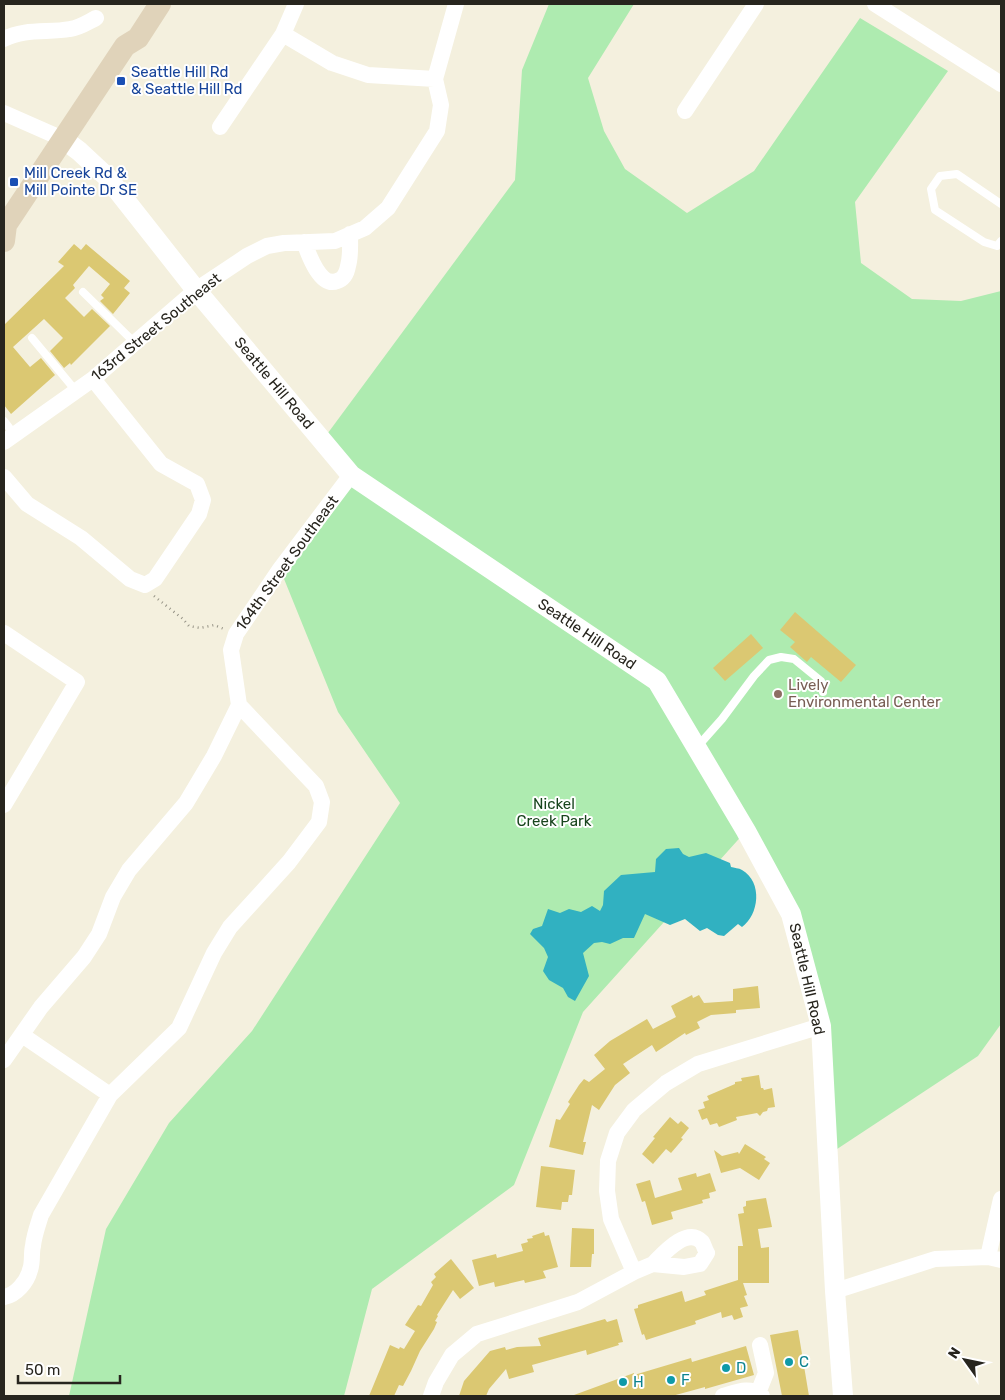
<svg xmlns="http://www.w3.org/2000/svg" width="1005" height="1400" font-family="Rubik,sans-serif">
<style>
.green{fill:#aeebb0}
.water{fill:#31b1c1}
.building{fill:#dbc872}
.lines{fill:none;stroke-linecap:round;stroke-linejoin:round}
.path{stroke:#969386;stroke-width:2.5;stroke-dasharray:1 4;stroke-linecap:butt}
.service{stroke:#fff;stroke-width:8}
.minor{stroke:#fff;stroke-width:16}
.tertiary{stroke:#fff;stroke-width:20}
.secondary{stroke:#e0d3ba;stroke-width:22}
.transit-dot{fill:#1a4fb4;stroke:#fff;stroke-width:2}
.education-dot{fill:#8d6e63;stroke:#fff;stroke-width:2}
.culture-dot{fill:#0f9aa8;stroke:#fff;stroke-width:2}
.labels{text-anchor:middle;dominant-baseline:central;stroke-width:4;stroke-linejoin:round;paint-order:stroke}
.transit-label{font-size:15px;fill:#164399;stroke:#fff;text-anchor:start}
.street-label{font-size:15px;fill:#27251e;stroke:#fff}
.education-label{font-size:15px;fill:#785e54;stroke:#fff;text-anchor:start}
.park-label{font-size:15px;fill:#18451d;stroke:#fff}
.culture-label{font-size:15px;fill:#0d838f;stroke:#fff;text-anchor:start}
</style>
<rect width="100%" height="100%" fill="#f4f0de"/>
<!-- green -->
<path class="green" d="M549,4H634L588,78L604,131L625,169L687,213L754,171L860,18L948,71L855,202L861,263L912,299L961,301L1001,291V1024L978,1056L828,1155L821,1026L791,914L746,831L583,1012L514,1185L372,1289L344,1396H69L106,1229L169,1123L252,1031L400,803L338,712L280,569L351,475L322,441L515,180L522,70Z"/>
<!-- water -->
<path class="water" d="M679,848L683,854L689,857L706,853L730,863L731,867C734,868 739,868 742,870C763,882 759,915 742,927L738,924L724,936L718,935L707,928L700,931L685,919L670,925L645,914L634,938H623L610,944L602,942L594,943L583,953L589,976L575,1001L568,997L563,988L549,980L543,971L548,957L544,948L530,934L533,929L542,926L548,909L560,913L569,909L581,912L592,906L600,911L603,905L604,891L621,875L655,872L656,859L666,849Z"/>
<!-- building -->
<path class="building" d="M74,244L81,250L86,244L130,281L124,288L130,293L113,314L100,301L104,298L101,295L110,284L89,266L73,285L75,288L65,298L84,317L92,309L110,326L71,365L70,363L64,368L50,351L63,338L44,319L13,347L30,367L41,358L55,375L11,414L4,405V325L64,266L58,262Z
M795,612L856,665L841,682L811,657L807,662L790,647L795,642L780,630Z
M751,634L763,648L725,681L713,668Z
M758,986L760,1008L736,1010V1013L711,1015L697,1022L700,1028L686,1035L685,1033L656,1052L652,1045L623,1064L630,1073L615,1085L599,1110L592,1105L583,1142H586L583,1155L549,1147L556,1119L560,1120L570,1104L568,1102L579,1085L584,1079L589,1082L605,1069L594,1055L610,1041L647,1019L653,1029L676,1017L671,1006L692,995L693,998L699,995L704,1003L733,1001V989Z
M759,1075L761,1088H763L764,1090L772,1088L775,1107L768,1108L767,1111L763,1112L760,1116L757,1113L736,1117L737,1120L719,1127L717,1123L710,1125L707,1118L702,1120L698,1110L705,1108L703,1102L709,1100L707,1096L735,1084V1082L742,1081L741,1078Z
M670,1117L678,1124L681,1121L689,1128L681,1138L683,1139L671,1153L666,1149L653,1164L642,1154L655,1138L653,1137Z
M745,1144L766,1157L764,1159L770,1163L759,1180L740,1168L721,1173L714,1150L722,1156L738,1152L739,1154Z
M541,1166L575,1170L572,1195H569L568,1202H562L561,1210L536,1207Z
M696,1173L697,1177L710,1173L716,1191L709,1193L710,1198L702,1200L703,1203L671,1212L673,1219L652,1225L645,1201L642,1202L636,1184L650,1180L655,1198L682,1190L678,1178Z
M766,1198L772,1227L758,1229L761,1248L769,1247V1283H743L747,1295L744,1296L748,1306L740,1308L743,1317L734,1320L732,1315L722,1318L721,1312L695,1321L696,1324L646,1340L644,1334L642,1335L634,1309L638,1308V1305L682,1291L685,1302L706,1295L704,1291L738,1280V1246H743L738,1214L744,1213L743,1207L746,1206V1201Z
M572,1228L594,1229V1254H592L591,1267H570Z
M544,1232L545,1236L549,1235L558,1267L543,1271L546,1278L525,1283L524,1280L495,1287L494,1282L479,1286L472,1260L496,1254L497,1258L523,1251L521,1244L528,1242L527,1239L533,1238L532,1236Z
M451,1259L474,1288L460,1299L453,1290L437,1315L438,1316L435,1321L437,1322L434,1329L420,1351L411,1371L403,1386L399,1385L394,1396H369L390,1345L399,1349L400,1347L404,1349L415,1331L405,1325L418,1305L421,1306L433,1285L431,1282L436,1277L434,1274Z
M605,1319L607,1322L617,1319L623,1342L618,1343L619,1345L587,1355L586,1350L532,1365L534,1372L509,1379L506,1369L489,1389L486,1396H459L464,1381L490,1351L505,1347L506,1350L517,1347L541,1346L538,1338Z
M798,1330L809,1396H782L770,1335Z
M746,1346L754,1375L705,1389V1387L672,1396H574V1395L634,1373V1375L691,1358L692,1362Z"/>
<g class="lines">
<!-- path -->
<path class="path" d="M154,596L183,619L189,626L200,628L214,625L224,629"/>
<!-- service -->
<path class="service" d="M1001,204L957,174L940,176L931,189L935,210L984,242L997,246L1001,241
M83,292L135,343
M32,338L76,391
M4,421L14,434
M698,746L722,719L754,676L769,660L781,657L794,659L821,681L823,692"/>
<!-- minor -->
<path class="minor" d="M875,4L1001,84
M283,34L332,63L368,75L435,79
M4,39C25,28 48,33 70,29C79,28 88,22 96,18
M685,111L756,4
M4,113L63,139
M220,127L283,34L296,4
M304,242C308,253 320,288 337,281C344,279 347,272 348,266C351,256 350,245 350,234
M4,442L93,379L196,290L247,256L267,246L284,243L335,241L365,228L388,208L437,131L441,105L435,79L456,4
M4,477L27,504L81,538L130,579L145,585L155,579L199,514L203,500L197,484L161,464L93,379
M4,633L77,682L4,805
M22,1035L110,1095
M4,1060L41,1007L84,957L99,934L113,897L129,870L186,803L214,756L239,705L231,650L236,634L280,569L351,475
M988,1257L1001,1199
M634,1272L611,1219L607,1191L608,1161L617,1133L634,1110L666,1083L698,1064L821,1026
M835,1291L935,1259L988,1257L1001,1260
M4,1297C16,1295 27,1282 30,1270C33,1263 31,1253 33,1246C34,1235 38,1225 41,1215L110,1095L179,1028L214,953L230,927L289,862L319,822L322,802L316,786L239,705
M758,1393L766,1373L760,1345
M431,1396L436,1382L452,1355L477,1334L578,1302L634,1272L653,1264L684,1267L700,1264L707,1253C705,1250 704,1245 702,1242C687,1226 663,1254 653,1264
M723,1396C737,1392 750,1386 762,1396"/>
<!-- tertiary -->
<path class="tertiary" d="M63,139L79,151L107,177L196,290L351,475L657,681L746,831L791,914L821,1026L835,1291L843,1396"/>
<!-- secondary -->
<path class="secondary" d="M4,241L6,225L125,46L138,38L160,4"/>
</g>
<!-- markers -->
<g class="transit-dot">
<rect x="116" y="76" width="10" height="10" rx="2.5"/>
<rect x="9" y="177" width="10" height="10" rx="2.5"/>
</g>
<circle class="education-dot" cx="778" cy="694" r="5"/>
<g class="culture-dot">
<circle cx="789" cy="1362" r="5"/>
<circle cx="726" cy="1368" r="5"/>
<circle cx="671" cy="1380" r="5"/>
<circle cx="623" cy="1382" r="5"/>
</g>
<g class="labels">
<!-- transit labels -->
<g class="transit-label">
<text x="131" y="72">Seattle Hill Rd<tspan x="131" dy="17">&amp; Seattle Hill Rd</tspan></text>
<text x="24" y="173">Mill Creek Rd &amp;<tspan x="24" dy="17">Mill Pointe Dr SE</tspan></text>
</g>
<!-- street labels -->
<g class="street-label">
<text transform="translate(156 327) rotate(-39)">163rd Street Southeast</text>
<text transform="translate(274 383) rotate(50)">Seattle Hill Road</text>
<text transform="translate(287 563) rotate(-54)">164th Street Southeast</text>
<text transform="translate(587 634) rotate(34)">Seattle Hill Road</text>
<text transform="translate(807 979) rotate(77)">Seattle Hill Road</text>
</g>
<!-- education labels -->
<g class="education-label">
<text x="788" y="685">Lively<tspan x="788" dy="17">Environmental Center</tspan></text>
</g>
<!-- park labels -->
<g class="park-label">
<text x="554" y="804">Nickel<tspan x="554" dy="17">Creek Park</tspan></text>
</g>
<!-- culture labels -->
<g class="culture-label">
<text x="799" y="1362">C</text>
<text x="736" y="1368">D</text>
<text x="681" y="1380">F</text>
<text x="633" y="1382">H</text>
</g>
</g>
<!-- border -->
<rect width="1005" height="1400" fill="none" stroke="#27251e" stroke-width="10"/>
<!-- north arrow -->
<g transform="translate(965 1360) rotate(303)" stroke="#ffffff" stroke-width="4" paint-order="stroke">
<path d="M0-4L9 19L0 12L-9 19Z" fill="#27251e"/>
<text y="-8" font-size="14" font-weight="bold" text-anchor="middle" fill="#27251e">N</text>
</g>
<!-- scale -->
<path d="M18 1375v8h102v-8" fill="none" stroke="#27251e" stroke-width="2.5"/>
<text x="25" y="1375" font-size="15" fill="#27251e" stroke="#ffffff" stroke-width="4" paint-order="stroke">50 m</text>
</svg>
